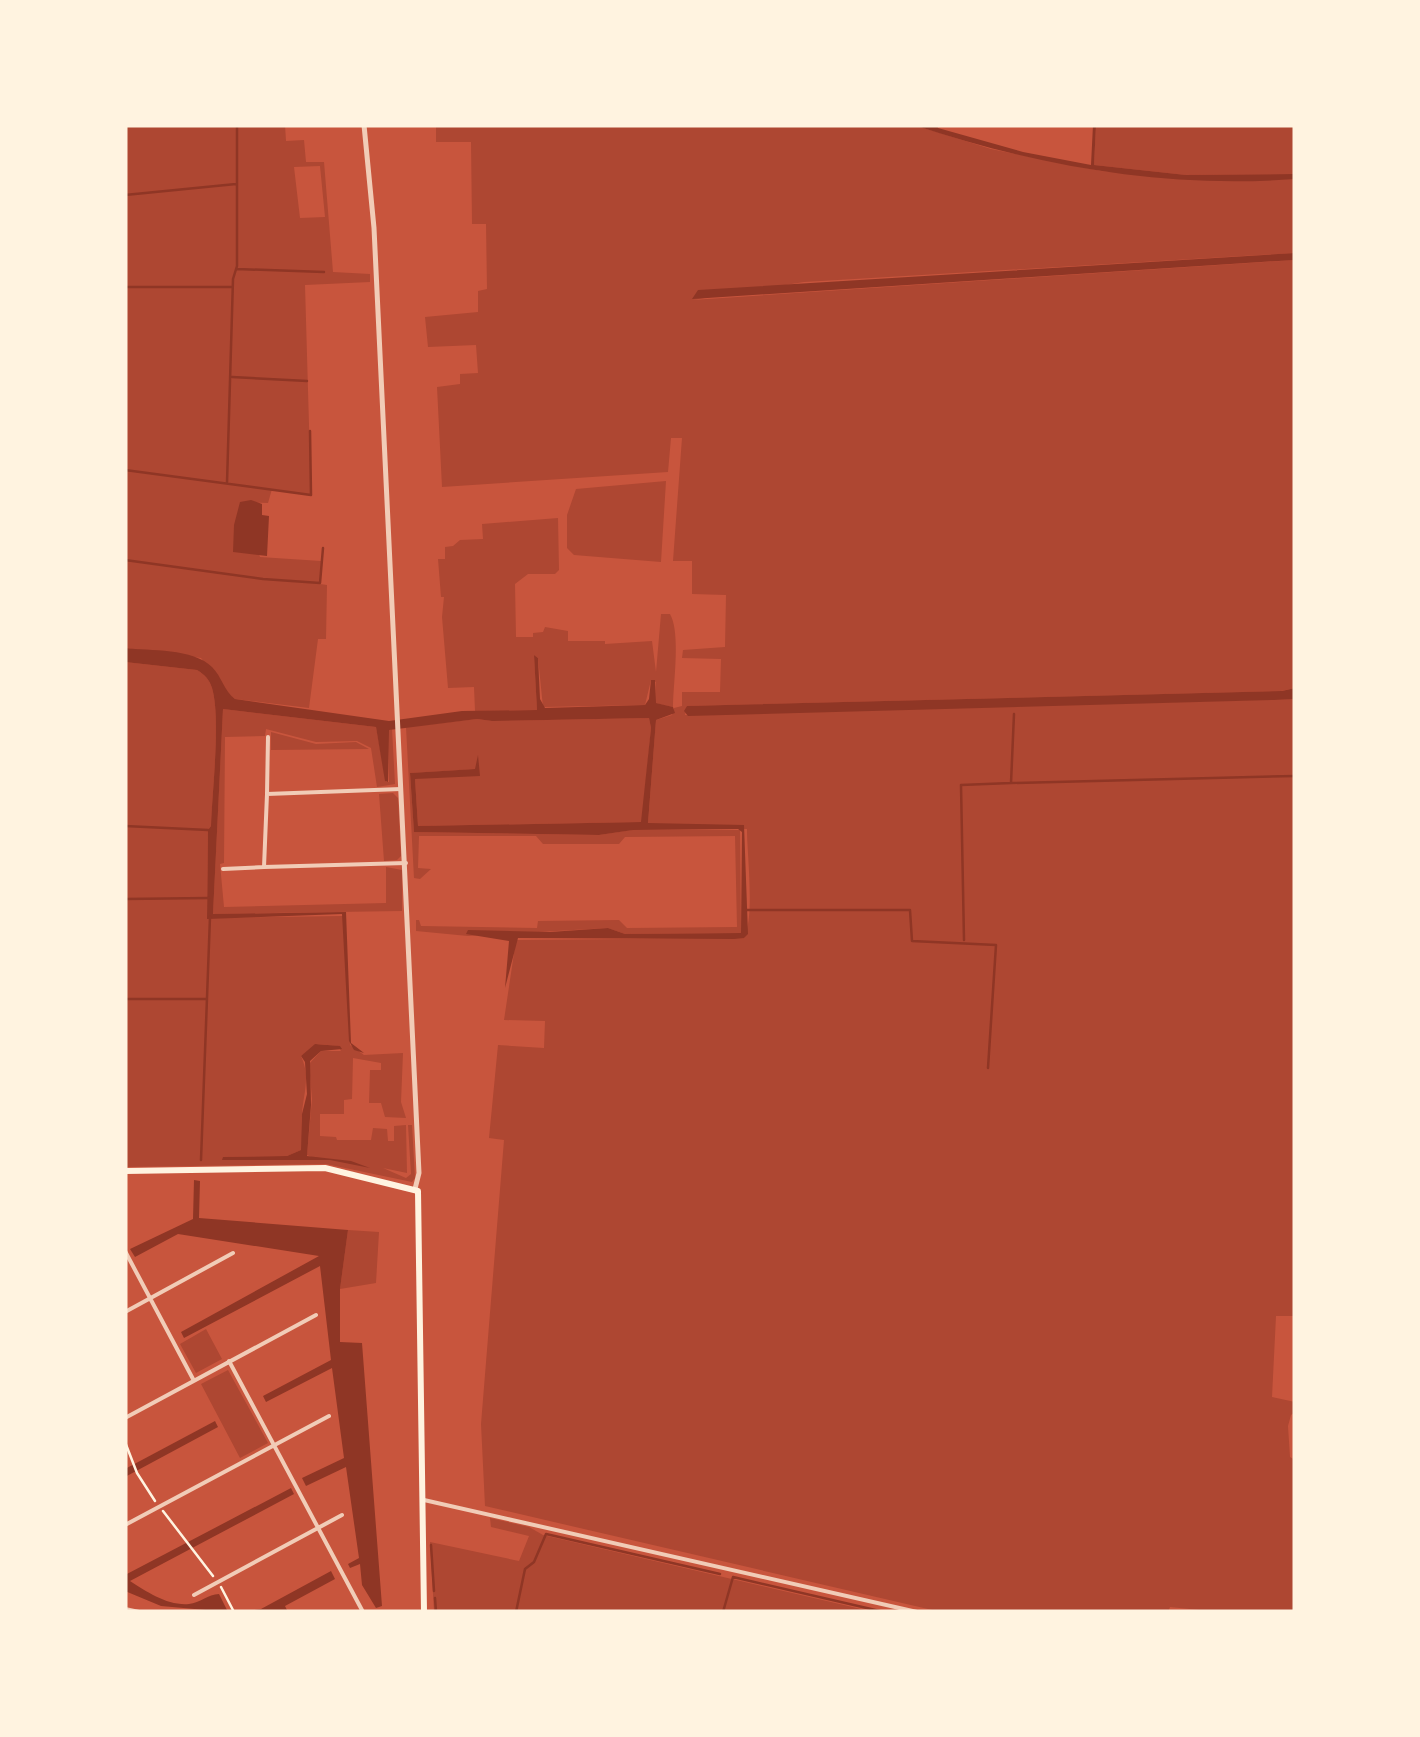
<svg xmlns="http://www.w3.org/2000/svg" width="1420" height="1737" font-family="Montserrat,sans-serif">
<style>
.green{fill:#ae4732;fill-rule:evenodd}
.water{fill:#8f3625}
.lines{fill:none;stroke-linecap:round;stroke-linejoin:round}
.stream{stroke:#8f3625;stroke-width:2.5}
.path{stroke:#fff3e0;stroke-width:2.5}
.minor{stroke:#f1ccb7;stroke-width:4}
.tertiary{stroke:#f1ccb7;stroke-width:5}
.secondary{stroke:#fff3e0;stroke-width:6}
</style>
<rect width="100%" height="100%" fill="#c8553d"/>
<!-- green -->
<path class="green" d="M125,125H285L286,141L304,140L306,162H324L333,272L370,274V282L305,285L311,495L272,489L268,503L240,502L260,557L321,561L320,584L327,585L326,639H318L309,708L235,699C222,690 212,671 201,658L125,648ZM320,166L325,217L300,218L294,167Z
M436,125H914L991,149L1101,171L1211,180L1295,179V253L804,282L692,300L1295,260V688L1281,691L687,706L685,715L1295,699V1316H1276L1272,1397L1295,1402V1412L1291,1415L1288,1426L1290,1457L1295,1460V1612H1219L1170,1607L1168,1612H941L485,1506L481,1424L504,1140L489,1138L498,1045L544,1048L545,1021L504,1020L516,940L744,938C755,917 747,855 747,829L648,824L656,720L672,715L674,708L682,706V692H720L721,659L682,658L683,650L725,647L726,595L692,594V561H673L682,438H671L668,472L442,487L437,387L460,384V374L478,373L476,345L428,347L425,317L478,312V291L487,289L486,224H472L471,142H436Z
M1096,125H1295V174L1186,175L1094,165Z
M666,481L661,562L574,555L567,548V515L576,489Z
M558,518L559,570L555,574H528L515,584L516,637H533V633L543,632L545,627L568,631V641H605V644L652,641L656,672L661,614H670C681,633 673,684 673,707L655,703L656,682L651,680L645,705L543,707L538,658L534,655L537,710L475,711L474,687L448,688L442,617L444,597H441L438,559H445V547L453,546L460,540L483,539L482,524Z
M125,662L197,670C205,675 209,679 212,688C221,718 212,792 211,826L208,830L207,918L343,916L350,1045L364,1055L403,1053L401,1102L406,1118L385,1117L381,1103H369L370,1070H381V1063L353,1058L352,1099L344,1100V1114H320V1136L336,1137L337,1140H371L373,1128L387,1129L388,1141H394V1126L406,1125L407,1173L383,1168L406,1178L411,1174L408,1125H412L415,1178L412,1182L326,1164L125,1167ZM318,1044L338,1046L341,1051H321L309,1064L312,1099L307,1155L314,1158L223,1157L287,1156L301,1150C303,1138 301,1127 302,1115C303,1094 311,1078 301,1056Z
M223,709L376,727L386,782H389L388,730L392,729L395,784L377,787L371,748L357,741L316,742L266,729L265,736L225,737L224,863L220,864L224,907L386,903V867L402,870V911L213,914Z
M649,718L651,728L642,822L418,826L415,779L476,769L410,773L414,832L599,835L632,830H740L741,933L625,934L608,928L468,936L416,931V920H419L421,926L537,928L538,921L619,920L627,928L737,927L735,836L625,837L619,844H543L536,836H419L418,868L431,869L420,879L414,878L406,727L477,719L492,721Z
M271,732L316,744L356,742L369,749L271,750Z
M393,793L398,798L401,856L397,860L384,861L379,794Z
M348,1230L379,1232L376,1283L340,1289Z
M206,1329L222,1359L196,1373L180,1344Z
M228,1370L268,1443L240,1458L201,1384Z
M490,1518L529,1527L543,1535L874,1612H434L430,1542L519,1561L529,1536L491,1527Z"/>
<!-- water -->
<path class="water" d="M914,125H937L938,128L1023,152L1091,165L1093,125H1096L1094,165L1186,175L1295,174V179C1166,189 1036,166 914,125Z
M1295,253V260L1261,262L692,299L698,290Z
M251,500L262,504V515L269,516L267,556L233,552L234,525L240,502Z
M125,648C150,651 193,648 212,667C222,677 224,691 235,699L389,721L462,711L537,710L534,655L538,658L540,699L545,708L645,705L649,699L651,680H655L656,703L673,707L675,713L656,720L648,823L744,825L748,934L744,938L734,939L518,938L505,988L509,941L466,934L468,930L550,932L608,928L625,934L741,933L742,832L738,829L633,830L599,835L414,832L410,773L475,769L478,755L480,776L415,779L418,826L641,822L651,728L649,718L492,721L477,719L389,730L388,782L385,781L376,727L223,709L213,914L346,912L351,1043L364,1053L354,1050L349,1041L342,914L207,919L208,830L211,826C212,792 221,718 212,688C209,679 205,675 197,670L125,662Z
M1295,688V699L1274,700L688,716L684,711L687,706L1282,691Z
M315,1044L340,1046L342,1049L321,1051L310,1061L311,1105L307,1156L351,1161L370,1168L330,1160H222L223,1157L287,1156L301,1150L302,1114L307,1094L305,1062L301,1056Z
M194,1180L200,1181L199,1218L348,1230L340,1289V1342L362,1343L382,1606L376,1608L362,1585L360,1564L350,1568L348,1564L359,1558L346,1467L306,1486L302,1478L344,1458L332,1368L266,1402L263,1396L331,1360L320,1266L184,1338L181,1332L319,1256L178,1234L135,1257L130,1249L193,1219Z
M215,1421L218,1427L125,1477V1469Z
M291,1488L294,1494L130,1581C147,1592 168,1606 189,1604C200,1603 208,1594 219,1594L228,1612L161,1606L125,1591V1575Z
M331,1571L335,1579L285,1606L288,1612H242L261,1609Z"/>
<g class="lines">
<!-- stream -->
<path class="stream" d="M125,195L236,184
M237,269L324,272
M125,287H231
M232,377L307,381
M125,470L311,495L310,431
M227,483L233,279L237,266V125
M125,560L263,579L320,583L323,548
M1295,735V768
M1011,783L1295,776
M125,826L208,830
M125,899L209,898
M747,910H910L912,941L996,945L988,1068
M964,940L961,785L1011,783L1014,714
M125,999H207
M201,1160L210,917
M431,1545L434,1591
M435,1598L436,1612
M516,1612L525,1569L534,1562L546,1534L720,1574
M723,1612L733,1577L884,1612"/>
<!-- path -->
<path class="path" d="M125,1442L137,1473L155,1501
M163,1511L213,1576
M221,1587L234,1612"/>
<!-- minor -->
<path class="minor" d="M268,737L267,794L401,789
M267,794L264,867L406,863
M223,869L264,867
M125,1251L193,1379
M125,1312L233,1253
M229,1361L363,1612
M125,1418L316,1315
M424,1500L917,1612
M125,1525L329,1416
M194,1595L342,1515
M125,1609L139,1612"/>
<!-- tertiary -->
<path class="tertiary" d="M364,125L374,228L419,1173L415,1189"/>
<!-- secondary -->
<path class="secondary" d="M125,1171L325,1168L418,1191L424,1612"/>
</g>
<!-- border -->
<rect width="1420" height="1737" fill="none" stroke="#fff3e0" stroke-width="255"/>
</svg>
